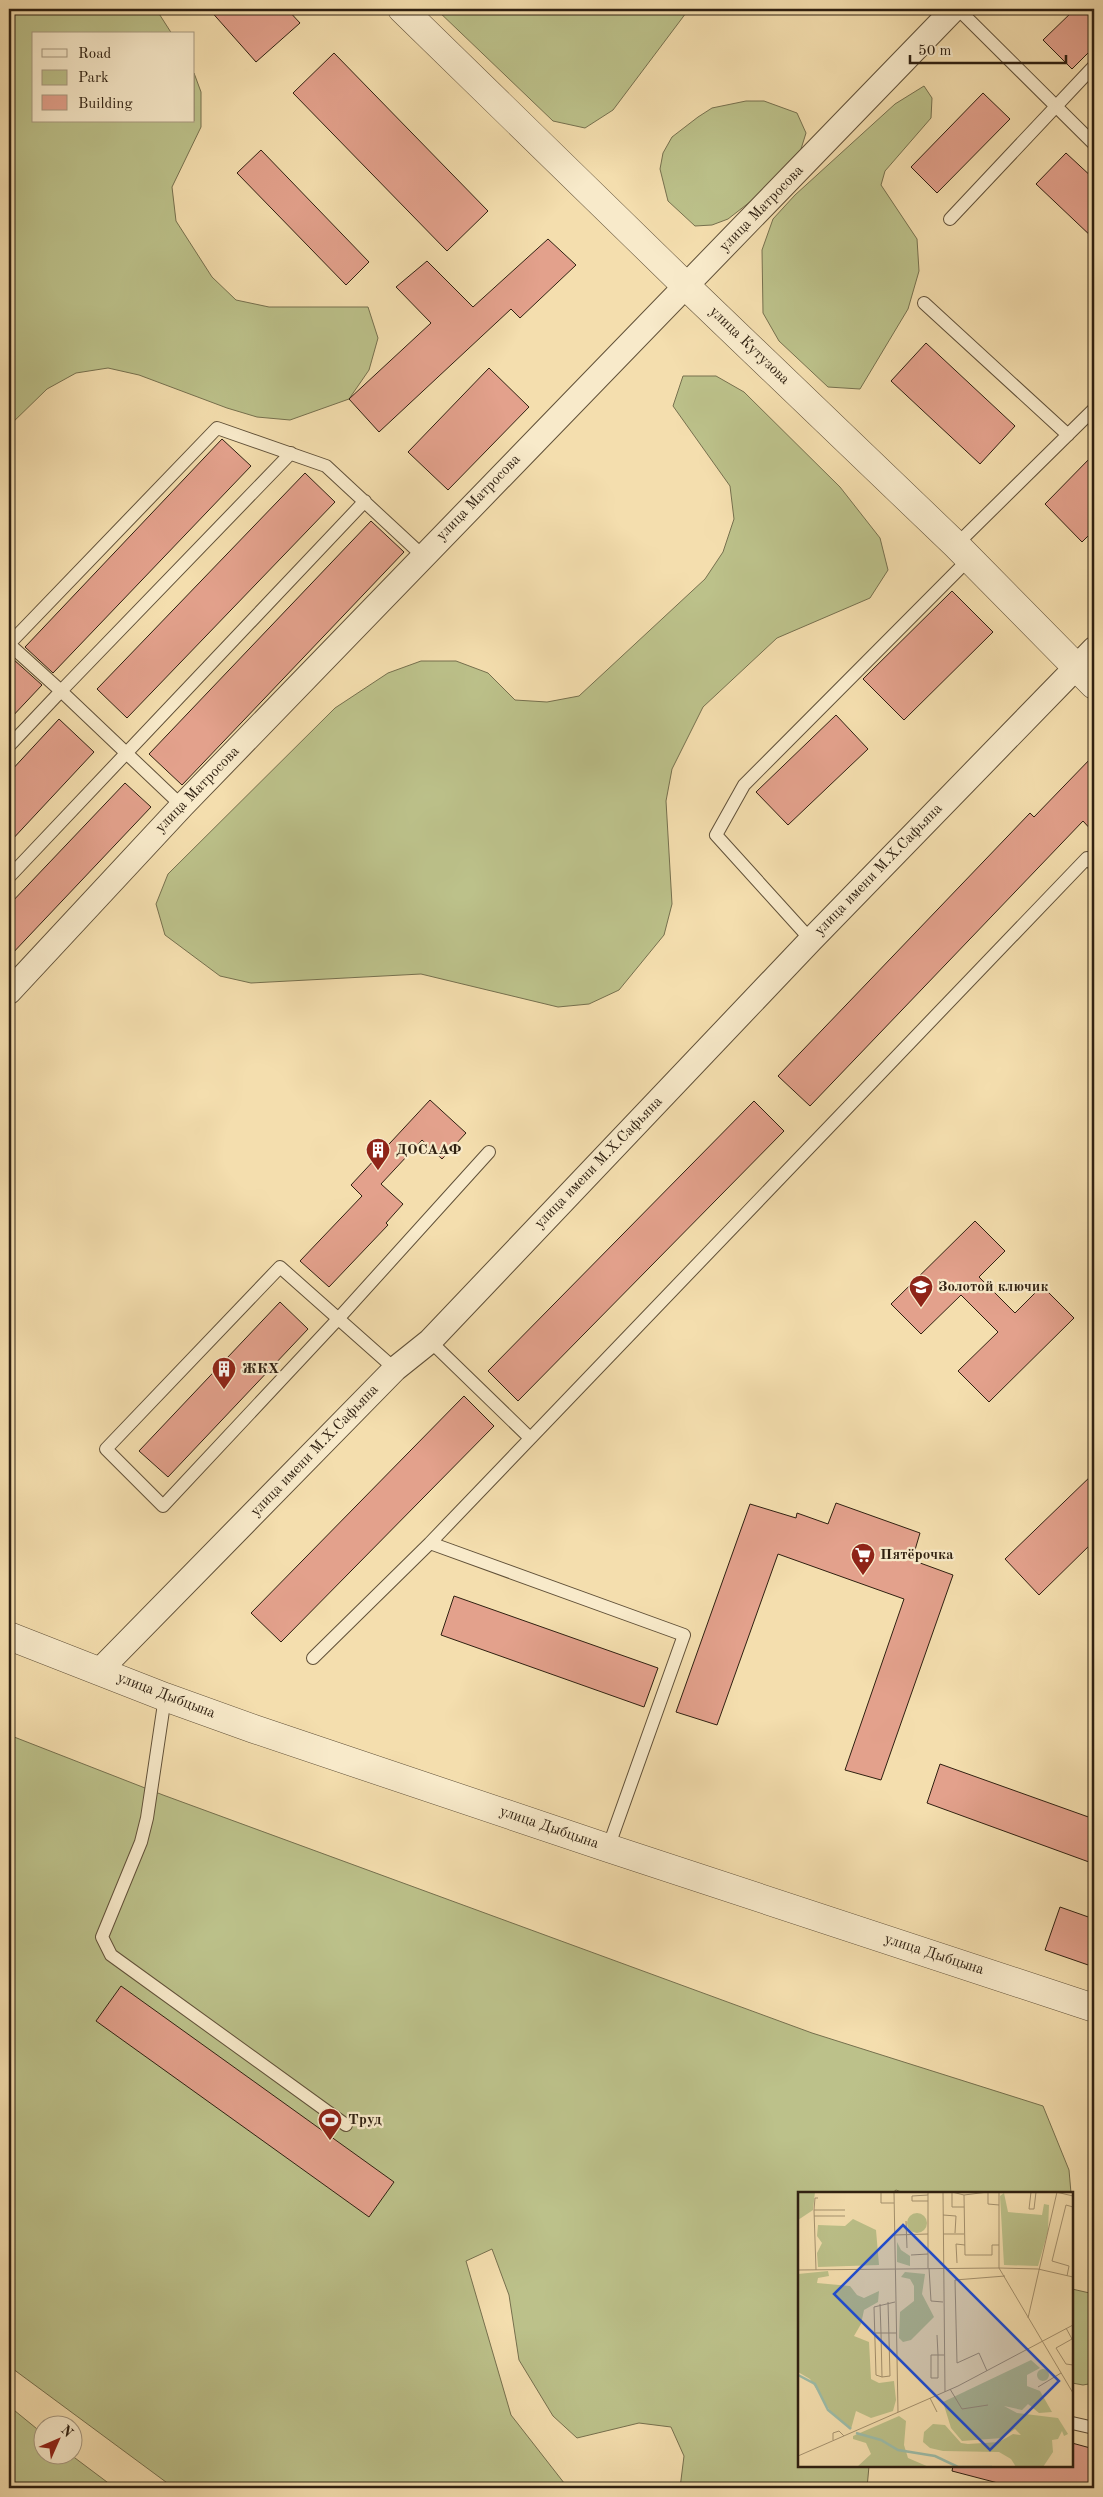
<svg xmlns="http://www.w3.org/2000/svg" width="1103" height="2497" font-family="'Old Standard TT',serif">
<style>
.green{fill:#bcc18a;stroke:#76704e}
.building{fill:#e3a18c;stroke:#2f2011}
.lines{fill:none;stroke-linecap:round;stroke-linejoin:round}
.service-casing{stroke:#605038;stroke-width:14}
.minor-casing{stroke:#605038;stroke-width:26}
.tertiary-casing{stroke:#605038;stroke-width:29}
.service{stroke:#f8eaca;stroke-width:12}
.minor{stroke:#f8eaca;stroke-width:24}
.tertiary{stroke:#f8eaca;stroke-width:28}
.labels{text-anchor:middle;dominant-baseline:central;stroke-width:4.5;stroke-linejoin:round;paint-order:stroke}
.street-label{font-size:15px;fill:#2f2011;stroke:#f8eaca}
.poi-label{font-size:15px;font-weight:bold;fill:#2f2011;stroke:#f8eaca;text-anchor:start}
.inset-river{fill:none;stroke:#9cbca9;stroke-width:2.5}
.inset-road{fill:none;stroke:#a5926f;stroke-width:1}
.view{fill:#1d4ed8;fill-opacity:0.15;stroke:#1d4ed8;stroke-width:2.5}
.inset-edge{fill:none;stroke:#2f2011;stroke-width:2.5}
</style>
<rect width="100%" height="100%" fill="#f4deae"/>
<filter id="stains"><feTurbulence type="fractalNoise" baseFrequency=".004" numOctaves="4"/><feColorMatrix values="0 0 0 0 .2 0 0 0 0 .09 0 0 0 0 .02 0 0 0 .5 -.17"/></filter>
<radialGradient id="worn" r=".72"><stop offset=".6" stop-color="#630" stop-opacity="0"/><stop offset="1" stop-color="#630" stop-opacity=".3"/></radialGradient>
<!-- green -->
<path class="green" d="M9,9H156L172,34H34V121H194V73L201,92V127L172,187L176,221L212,277L236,300L269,307H368L378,338L369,370L349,399L290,420L257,417L227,408L139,375L108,368L76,373L47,389L9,426Z
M436,9H689L613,110L585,128L553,121Z
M924,86L932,98L931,118L885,171L881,185L917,239L919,271L908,309L860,389L828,387L779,341L763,313L762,250L773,219L795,195L895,104Z
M746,101H764L797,113L806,133L801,149L755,198L728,219L712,225L695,226L668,201L660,169L663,153L672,137L698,117L712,108Z
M683,376H716L744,392L840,487L880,538L888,570L870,598L777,638L703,707L672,769L666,801L672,904L664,935L619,990L589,1004L558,1007L421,974L251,983L220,976L165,935L156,904L168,874L335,708L388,673L421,661H456L488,673L515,700L547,702L579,696L705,579L723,552L734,519L730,486L673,406Z
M9,1735L163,1795L812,2033L1043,2106L1069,2170L1071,2193H904L896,2190L892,2193H799V2466H869L867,2488H680L684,2456L671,2427L639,2423L577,2438L553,2416L519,2360L509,2295L492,2249L466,2261L511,2415L568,2488H174L9,2366Z
M1072,2289L1094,2294V2383L1083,2385L1072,2383Z
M9,2406L42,2433V2454L71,2455L115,2488H9Z"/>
<!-- building -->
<path class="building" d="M209,9H287L300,23L256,62Z
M1075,9H1094V47L1072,69L1043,40Z
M334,53L488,211L447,251L293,93Z
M983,93L1010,119L937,193L911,167Z
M261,150L369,262L346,285L237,173Z
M1066,153L1094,179V239L1036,184Z
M548,239L576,265L520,318L511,309L379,432L349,399L431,323L396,287L427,261L473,307Z
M926,343L1015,426L980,464L891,381Z
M489,368L529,407L448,490L408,452Z
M222,439L251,466L53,673L25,647Z
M1094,454V530L1082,542L1045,504Z
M305,473L335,502L127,718L97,689Z
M371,521L404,552L182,785L149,754Z
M952,591L993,632L904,720L863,679Z
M13,659L42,685L9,720V664Z
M836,715L868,749L788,825L756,792Z
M59,719L94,752L9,843V773Z
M1094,755V833L1083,821L810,1106L778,1076L1030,813L1034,817Z
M125,783L151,807L9,957V905Z
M430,1100L466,1133L442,1159L422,1140L381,1184L403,1204L386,1223L388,1225L329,1287L300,1261L362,1196L351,1185Z
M754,1101L784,1131L518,1401L488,1371Z
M975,1221L1005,1251L979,1277L1015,1313L1042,1286L1074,1318L989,1402L958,1371L998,1332L961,1295L921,1334L891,1304Z
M280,1302L308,1329L168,1477L139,1451Z
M464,1396L494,1426L281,1642L251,1613Z
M1094,1473V1541L1039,1595L1005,1559Z
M836,1503L920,1533L912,1560L953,1575L881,1780L845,1770L904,1599L778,1554L717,1725L676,1712L750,1504L796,1518L797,1513L828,1524Z
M454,1596L658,1668L644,1707L441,1635Z
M940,1764L1094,1819V1848L1089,1862L927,1803Z
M1060,1907L1094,1919V1967L1045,1950Z
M121,1986L394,2182L369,2217L96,2021Z
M1072,2443L1094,2449V2488H1017L952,2471L953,2466H1072Z"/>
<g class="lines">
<defs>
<path id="service" d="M958,9L1094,144
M950,219L1094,66
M924,303L1068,435
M956,545L1094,409
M9,644L217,428L326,466L423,556
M9,644L61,691L291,453
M9,746L61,691L182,806
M9,877L365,501
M811,940L716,835L744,785L969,559
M430,1341L530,1438
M395,1369L280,1267L106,1449L163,1506L338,1319L489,1152
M313,1658L430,1543
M165,1697L147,1818L141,1842L102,1937L111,1955L346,2125
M608,1848L684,1635L430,1543L1087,858L1094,865
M1072,2423L1094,2428"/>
<path id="minor" d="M9,992L182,806L954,9
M99,1671L395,1369L430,1341L811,940L1094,649"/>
<path id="tertiary" d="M402,9L687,287L956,545L1094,685
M9,1636L165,1697L254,1729L608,1848L1094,2008"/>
</defs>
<!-- service casing -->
<use href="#service" class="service-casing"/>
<!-- minor casing -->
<use href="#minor" class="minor-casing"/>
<!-- tertiary casing -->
<use href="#tertiary" class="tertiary-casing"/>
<!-- service -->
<use href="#service" class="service"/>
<!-- minor -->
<use href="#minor" class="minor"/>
<!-- tertiary -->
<use href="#tertiary" class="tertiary"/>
</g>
<!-- icons -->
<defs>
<symbol id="building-pin" viewBox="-11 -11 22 30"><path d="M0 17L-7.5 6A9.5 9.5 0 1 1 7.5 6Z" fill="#8f2418" stroke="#f8eaca"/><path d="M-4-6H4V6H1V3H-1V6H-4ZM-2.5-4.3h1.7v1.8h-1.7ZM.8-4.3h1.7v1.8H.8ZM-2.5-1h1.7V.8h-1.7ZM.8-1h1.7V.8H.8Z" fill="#fff"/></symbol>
<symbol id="school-pin" viewBox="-11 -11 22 30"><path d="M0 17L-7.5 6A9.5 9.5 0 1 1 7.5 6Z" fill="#8f2418" stroke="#f8eaca"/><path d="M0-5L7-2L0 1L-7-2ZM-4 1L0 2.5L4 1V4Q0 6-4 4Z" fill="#fff"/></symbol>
<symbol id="supermarket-pin" viewBox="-11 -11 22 30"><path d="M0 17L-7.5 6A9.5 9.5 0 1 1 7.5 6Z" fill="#8f2418" stroke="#f8eaca"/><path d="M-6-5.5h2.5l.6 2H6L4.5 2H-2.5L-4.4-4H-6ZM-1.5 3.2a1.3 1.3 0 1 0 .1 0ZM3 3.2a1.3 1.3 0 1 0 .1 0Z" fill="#fff"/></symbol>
<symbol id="stadium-pin" viewBox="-11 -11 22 30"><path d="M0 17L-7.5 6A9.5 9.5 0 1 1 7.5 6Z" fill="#8f2418" stroke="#f8eaca"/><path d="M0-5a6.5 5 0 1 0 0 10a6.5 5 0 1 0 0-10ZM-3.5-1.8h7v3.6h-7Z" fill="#fff"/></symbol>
</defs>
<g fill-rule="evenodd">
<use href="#building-pin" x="364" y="1136" width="28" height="38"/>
<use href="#school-pin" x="907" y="1273" width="28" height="38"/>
<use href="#building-pin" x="210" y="1355" width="28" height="38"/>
<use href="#supermarket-pin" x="849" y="1541" width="28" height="38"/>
<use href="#stadium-pin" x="316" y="2106" width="28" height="38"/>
</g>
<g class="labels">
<!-- street labels -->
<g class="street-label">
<text transform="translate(762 209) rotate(-46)">улица Матросова</text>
<text transform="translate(749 346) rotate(44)">улица Кутузова</text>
<text transform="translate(479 498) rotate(-46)">улица Матросова</text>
<text transform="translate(198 790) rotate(-46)">улица Матросова</text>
<text transform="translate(879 870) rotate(-46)">улица имени М.Х.Сафьяна</text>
<text transform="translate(599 1163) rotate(-46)">улица имени М.Х.Сафьяна</text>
<text transform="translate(315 1451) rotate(-46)">улица имени М.Х.Сафьяна</text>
<text transform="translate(166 1696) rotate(21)">улица Дыбцына</text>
<text transform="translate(549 1828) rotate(19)">улица Дыбцына</text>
<text transform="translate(934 1955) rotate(18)">улица Дыбцына</text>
</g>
<!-- poi labels -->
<g class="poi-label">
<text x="396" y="1150">ДОСААФ</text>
<text x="938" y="1287">Золотой ключик</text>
<text x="242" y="1369">ЖКХ</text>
<text x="880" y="1555">Пятёрочка</text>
<text x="348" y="2120">Труд</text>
</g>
</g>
<!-- overview -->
<g transform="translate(798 2192)">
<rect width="275" height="275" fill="#f4deae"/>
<path d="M0,0H17L15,18L0,28ZM206,1L210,20L244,23L246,12L251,13L250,39L240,74L206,73L202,4ZM109 31a10 10 0 1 1 20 0a10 10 0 1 1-20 0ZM55,27L78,38L81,73L20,75L19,61L24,51L19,44L20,33L47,34ZM99,50L103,58L112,64V74L99,70ZM30,79L31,84L20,86L19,91L52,94L59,103L66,106L81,99L80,110L66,118L63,132L56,144L71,150L73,187L81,191L96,189L98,208L95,219L73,226L58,219L53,237L34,222L12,187L0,180V82ZM107,80L127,82L124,102L136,125L113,148L105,150L101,146L102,120L116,109V94L112,87L103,85ZM233,168L242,176L229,183V194L242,199L254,220L241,221L230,212L224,218L206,214L219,221L260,226L270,242L266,244L264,239L260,247L254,248L255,260L245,275H218L213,267L201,260L145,259L132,256L125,250L126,240L135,232L147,233L163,251L170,252L201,250L215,242L223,243L217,237L204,246L164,249L153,236L145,210ZM239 183a6 6 0 1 1 12 0a6 6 0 1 1-12 0ZM101,224L108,229L106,253L110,266L131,275H59L73,262L68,251L55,247V244Z" fill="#bcc18a"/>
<path class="inset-river" d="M0,183L17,192L30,218L53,237M58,241L83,248L100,258L137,264L160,275H194"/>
<path class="inset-road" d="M83,0V11H96M96,0L100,220M130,0V76M145,0L147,200M154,0L166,3L190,0M201,0V76L275,201M233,0L231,17H236L238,0M258,0L275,4M154,1V15H166M190,1V12L201,13M130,3L114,4V9H130M166,3L167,63H194V53H201M16,18H47M145,23L158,24L157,41M16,24H47M108,29L109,56M145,42H166M96,43L130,42M113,63L130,62M159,71L158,52L167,53M131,76L133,109L145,110M0,78L201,76L240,77L275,85M18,78L16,18L17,6H20M269,84L271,74L254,69L268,13L275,15M97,110L76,115L78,183L84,185L83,141H98M230,126L259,0M268,136L274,147L258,156L268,172L275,173M77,141H83L82,112M139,143L140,163V186H133V163H146M189,179L181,161L159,171L157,88L207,84M84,185L92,184L90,110M240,195L263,181M152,197L164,217L190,213M132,206L139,220M35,248V241L41,239L46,244M0,264L160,194L275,133"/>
<path class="view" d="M105,33L261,189L192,258L36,102Z"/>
<rect width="275" height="275" class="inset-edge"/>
</g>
<!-- margin -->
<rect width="1103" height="2497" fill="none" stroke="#f4deae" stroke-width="30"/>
<rect x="10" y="10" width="1083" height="2477" fill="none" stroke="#2f2011" stroke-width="2.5"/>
<rect x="15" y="15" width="1073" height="2467" fill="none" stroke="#2f2011"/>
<!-- legend -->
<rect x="32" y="32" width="162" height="90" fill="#f8eaca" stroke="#a89980"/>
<rect x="42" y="49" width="25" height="8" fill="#f8eaca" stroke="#a89980"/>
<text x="78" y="58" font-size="15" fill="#2f2011">Road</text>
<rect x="42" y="70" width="25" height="15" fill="#bcc18a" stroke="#a89980"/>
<text x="78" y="82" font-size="15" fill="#2f2011">Park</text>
<rect x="42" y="95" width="25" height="15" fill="#e3a18c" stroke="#a89980"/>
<text x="78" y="108" font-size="15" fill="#2f2011">Building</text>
<!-- north arrow -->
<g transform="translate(58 2440) rotate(45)"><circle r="24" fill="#f8eaca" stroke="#a89980"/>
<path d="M0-4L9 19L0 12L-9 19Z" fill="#8f2418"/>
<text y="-8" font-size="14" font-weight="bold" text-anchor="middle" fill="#2f2011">N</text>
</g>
<!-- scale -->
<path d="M910 55v8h156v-8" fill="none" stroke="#2f2011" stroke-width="2.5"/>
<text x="918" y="55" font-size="15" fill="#2f2011" stroke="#f8eaca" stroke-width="4" paint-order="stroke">50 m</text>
<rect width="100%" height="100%" filter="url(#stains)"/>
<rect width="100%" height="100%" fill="url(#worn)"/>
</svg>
